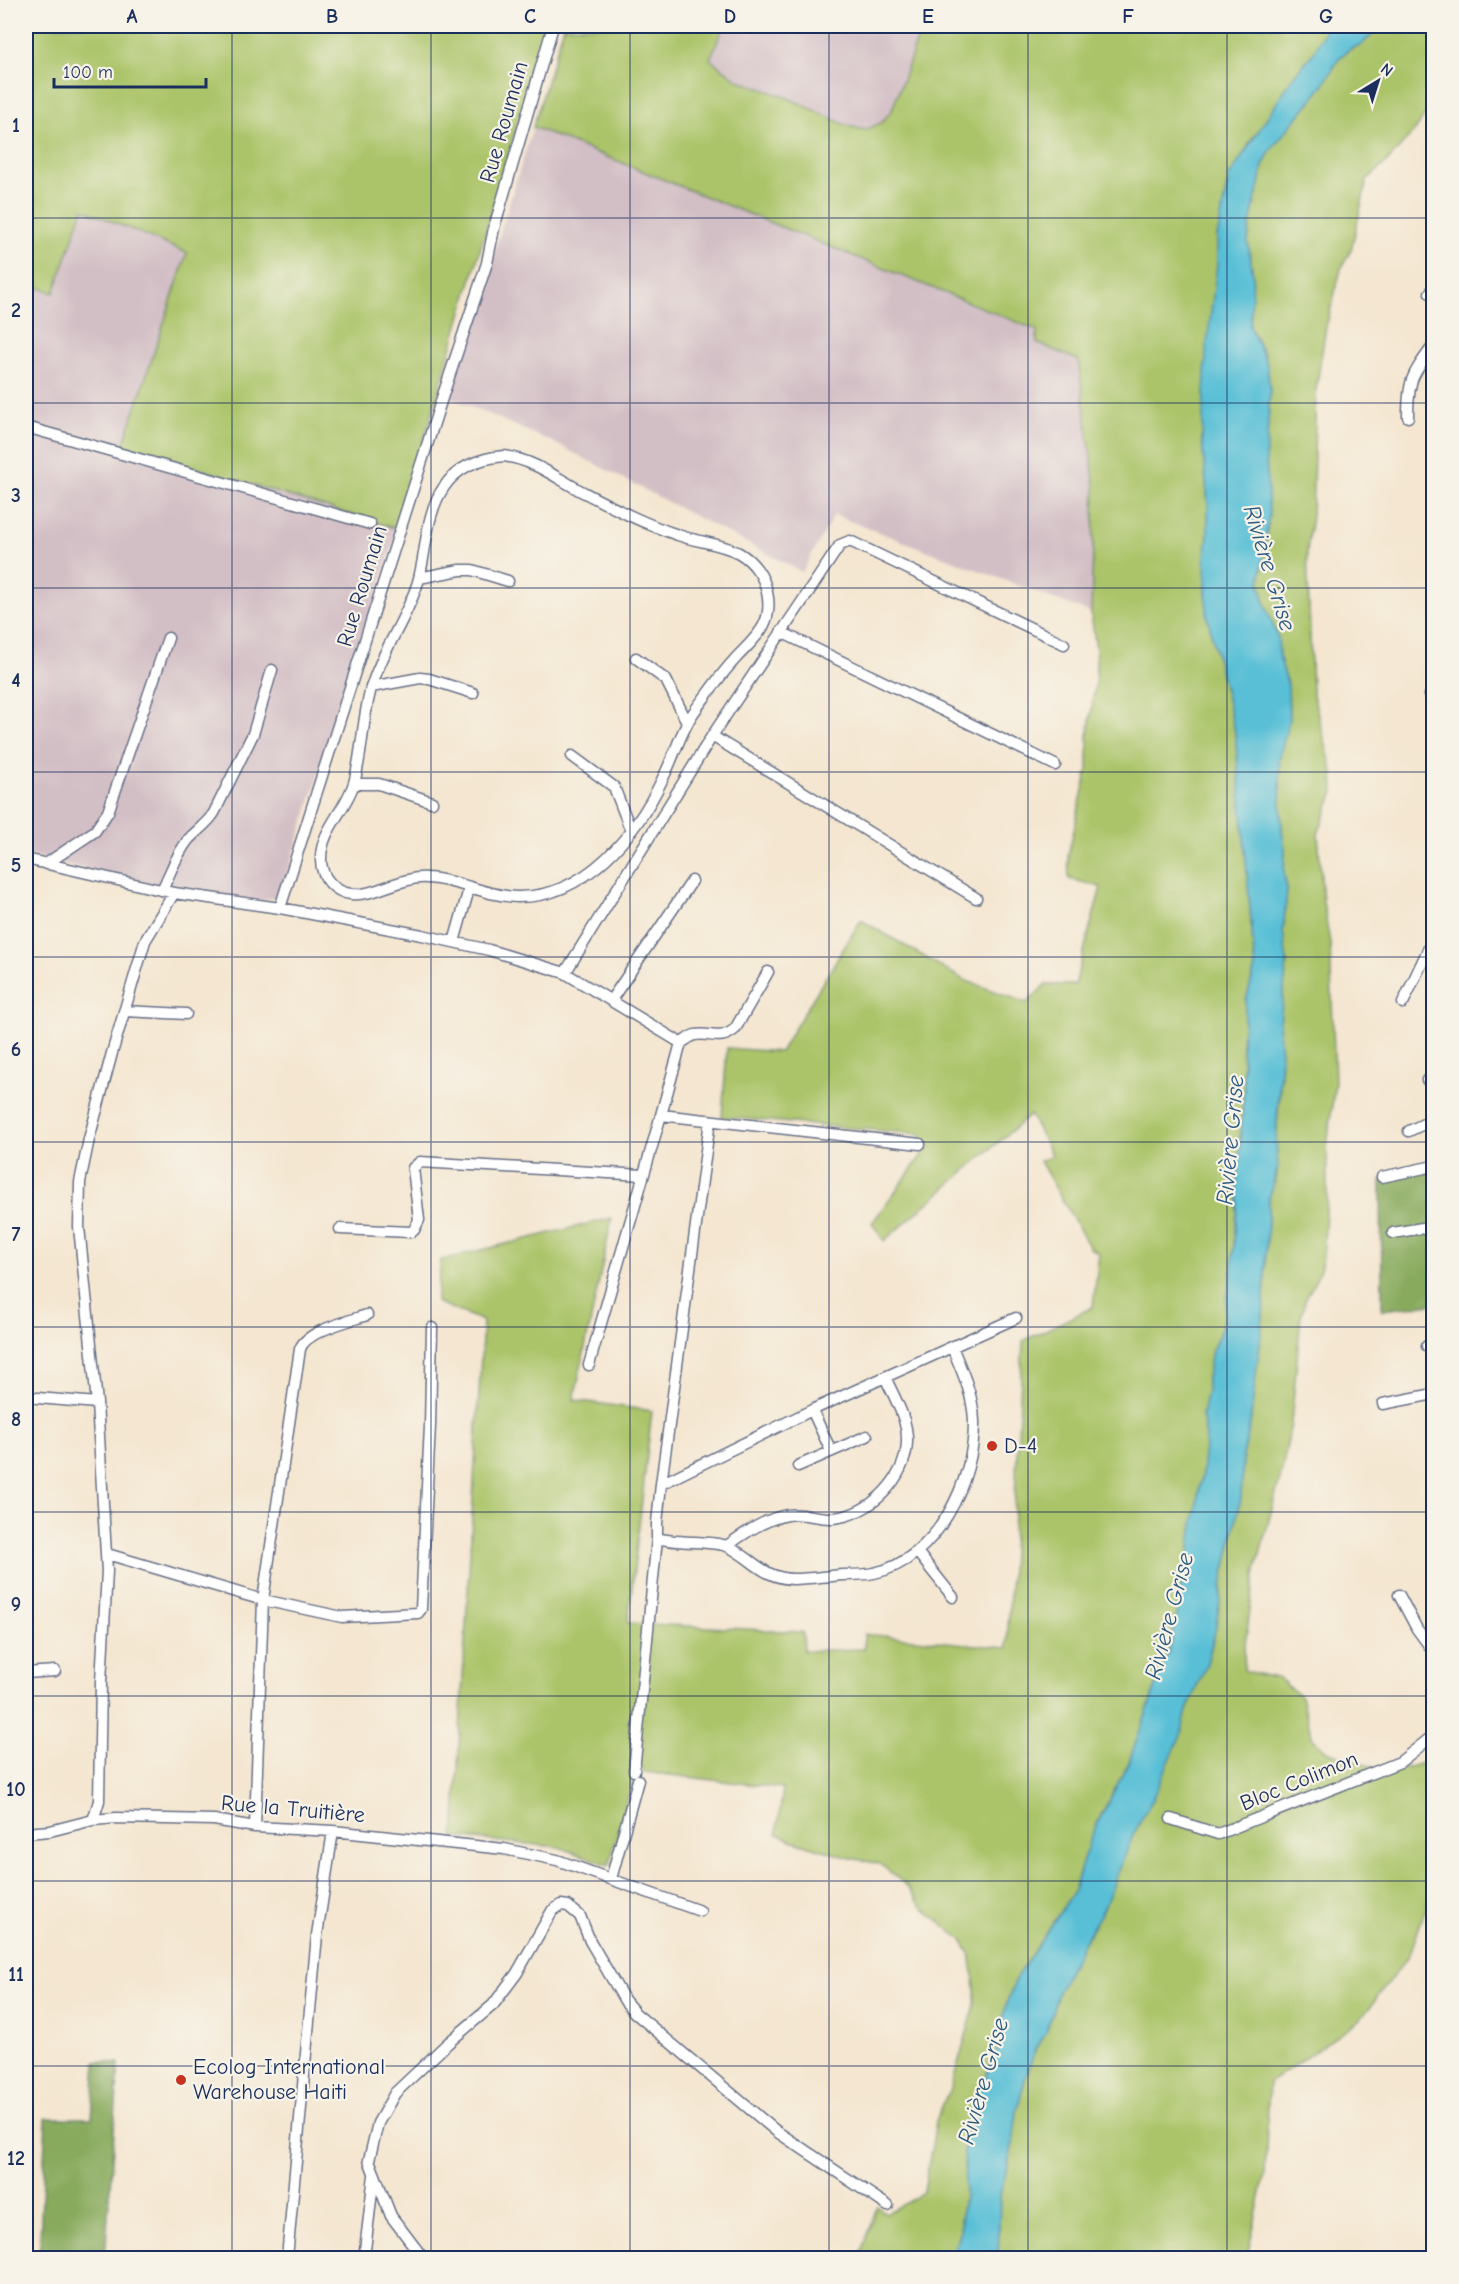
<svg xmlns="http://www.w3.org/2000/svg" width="1459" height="2284" font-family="'Comic Neue',sans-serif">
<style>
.industrial{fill:#d2bec5}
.green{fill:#abc469;stroke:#637a64;stroke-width:1.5}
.forest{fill:#88aa5d;stroke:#526c5e;stroke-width:1.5}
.water{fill:#58bfd6;stroke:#3a779a;stroke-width:1.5}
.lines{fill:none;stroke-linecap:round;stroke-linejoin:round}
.minor-casing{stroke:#676f86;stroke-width:13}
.minor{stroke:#fff;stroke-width:10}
.grid{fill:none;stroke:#1b2f5e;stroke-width:1.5;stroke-opacity:0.55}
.poi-dot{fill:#c8321e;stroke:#f7f3e8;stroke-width:2}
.labels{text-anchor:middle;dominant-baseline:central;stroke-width:4.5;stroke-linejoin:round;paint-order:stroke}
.street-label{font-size:22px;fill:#1b2f5e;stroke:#f7f3e8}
.poi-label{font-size:22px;fill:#1b2f5e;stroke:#f7f3e8;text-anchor:start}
.water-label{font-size:24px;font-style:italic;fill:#2d5a82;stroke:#f7f3e8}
.neatline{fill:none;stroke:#1b2f5e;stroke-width:2}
.grid-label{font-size:20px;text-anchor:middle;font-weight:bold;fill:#1b2f5e}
</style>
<rect width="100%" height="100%" fill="#f7f3e8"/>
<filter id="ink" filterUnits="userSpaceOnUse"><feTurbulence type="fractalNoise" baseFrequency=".0167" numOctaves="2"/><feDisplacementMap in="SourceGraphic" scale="12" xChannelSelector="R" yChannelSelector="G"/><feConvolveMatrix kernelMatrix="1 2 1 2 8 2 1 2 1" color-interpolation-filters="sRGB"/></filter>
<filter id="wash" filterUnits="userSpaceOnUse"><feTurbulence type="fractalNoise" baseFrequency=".008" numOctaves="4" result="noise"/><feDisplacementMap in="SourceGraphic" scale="24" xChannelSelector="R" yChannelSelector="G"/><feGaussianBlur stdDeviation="1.35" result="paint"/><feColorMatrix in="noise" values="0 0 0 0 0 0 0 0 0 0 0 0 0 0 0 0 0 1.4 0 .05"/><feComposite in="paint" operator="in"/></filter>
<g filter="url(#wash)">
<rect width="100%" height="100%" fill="#f4e6d0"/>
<!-- industrial -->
<path class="industrial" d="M724,26H917L920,32L892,110L881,123L865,130L848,126L788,98L738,80L710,59Z
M533,127L1038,331L1037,343L1078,360L1095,487L1091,613L834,515L802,572L555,443L449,397Z
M83,209L187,252L123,446L398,529L280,896L262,901L166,887L26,855V283L54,292Z"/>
<!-- green -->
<path class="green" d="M26,26H546L398,529L123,446L187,253L83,209L54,293L26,283Z
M564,26H724L710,59L738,80L788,98L848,126L865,130L881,123L892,110L920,32L917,26H1327L1314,52L1293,77L1272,113L1251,140L1227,185L1217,237V265L1202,440L1208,503V538L1205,556L1207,615L1235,732L1255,967L1246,1001L1242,1044L1244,1089L1237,1187L1238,1200L1231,1276L1222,1327L1212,1351L1207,1378V1391L1202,1415L1207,1436L1202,1474L1191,1537L1190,1552L1183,1575L1171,1644L1129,1762L1101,1815L1084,1857L1074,1891L1017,1976L1008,1999L1001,2022L998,2049L969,2112L964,2146L965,2185L960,2231L952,2258H859L877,2206L886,2213L910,2201L924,2191L936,2122L941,2106L950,2091L975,2005V1987L970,1953L961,1939L931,1915L919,1903L907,1886L880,1864L846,1857L794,1841L777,1834L783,1788L635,1771L609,1865L559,1847L454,1837L483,1321L436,1302L441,1260L612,1218L574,1400L652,1411L628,1623L803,1632L804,1651L864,1649V1634L1007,1648L1023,1341L1093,1307L1099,1253L1090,1248L1040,1161L1052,1156L1030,1115L884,1241L872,1223L928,1147L920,1134L722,1117L727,1048L780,1052L861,920L964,980L1027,1003L1045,985H1075L1101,887L1069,879L1068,855L1088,769V735L1096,680V650L1091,613L1095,487L1078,360L1037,343V330L533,127Z
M1382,26H1433L1434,96L1432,103L1417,128L1386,163L1367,180L1351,250L1341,269L1326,327L1316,390L1312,516L1307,551L1312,691L1333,773L1334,792L1318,834L1323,902L1330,943L1335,1082L1327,1147V1197L1323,1258L1319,1273L1305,1301L1301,1315L1291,1424L1282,1470L1256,1570L1244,1651L1245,1671L1280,1679L1301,1697L1313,1739L1327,1751L1388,1773L1423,1763L1433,1754V1888L1410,1954L1360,2020L1269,2083L1265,2174L1247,2258H998L1000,2195L1013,2143L1017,2111L1025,2079L1036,2047L1046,2033L1058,1992L1082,1945L1103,1910L1134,1833L1150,1804L1180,1735L1187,1710L1207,1663L1215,1631L1224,1575L1241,1498L1243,1456L1250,1424L1263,1317L1269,1198L1277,1175L1276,1141L1281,1073L1279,1030L1287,963L1283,931L1287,890L1284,874L1285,849L1282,832L1279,760L1289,711L1288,686L1279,655L1278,638L1266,607L1260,583L1269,515L1266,457L1270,389L1265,356L1250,327L1253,275L1248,242L1250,224L1263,166L1270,151L1321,88L1340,57L1350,49L1362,44Z"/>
<!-- forest -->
<path class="forest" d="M1433,1169V1304L1382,1310L1381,1180Z
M96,2062L119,2063L105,2258H39L46,2118H92Z"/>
<!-- water -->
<path class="water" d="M1327,26H1382L1362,44L1350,49L1340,57L1321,88L1270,151L1263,166L1250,224L1248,242L1253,275L1250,327L1267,364L1270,389L1266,457L1269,515L1260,583L1266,607L1278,638L1279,655L1288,686L1289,720L1279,760L1282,832L1285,849L1284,874L1287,890L1283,931L1287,963L1279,1030L1281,1055L1276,1141L1278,1166L1269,1198L1263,1317L1250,1424L1243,1456L1241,1498L1224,1575L1215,1632L1207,1663L1187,1710L1181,1735L1150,1804L1134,1833L1103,1910L1082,1945L1058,1992L1046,2033L1036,2047L1025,2079L1017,2111L1013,2143L1000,2195L998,2258H952L960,2231L965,2185L964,2146L969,2112L998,2049L1001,2022L1008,1999L1017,1977L1074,1891L1084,1857L1093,1832L1129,1762L1171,1644L1183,1575L1190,1552L1191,1537L1202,1474L1206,1436L1202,1415L1207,1391V1378L1212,1351L1222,1327L1231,1276L1238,1200L1237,1187L1244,1089L1242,1044L1246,1001L1255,967L1235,732L1207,615L1205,556L1208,538V503L1202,440L1206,352L1217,265V237L1229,177L1293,77L1314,52Z"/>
</g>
<g filter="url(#ink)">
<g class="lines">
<defs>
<path id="minor" d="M1430,293L1434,288
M1408,417C1408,379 1412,375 1434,345
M26,427L370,524
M504,456C534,460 555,477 581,491C612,507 644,524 678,535C697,542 721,543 739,553C753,561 764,576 767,592C774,624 756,637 736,658C725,670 715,683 705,697C698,706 690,716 686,726C677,743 672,761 663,778C636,835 585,898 517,897C485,896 457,879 427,878C401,876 374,897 351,894C334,892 321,877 321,860C320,831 346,810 354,783C363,751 362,717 372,685C383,649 407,618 418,582C427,551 425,514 444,487C458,466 480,458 504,456Z
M419,578L460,570H472L508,581
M781,632L1055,765
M636,658L666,680L687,722
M371,687L420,678L429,679L473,693
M1430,695L1434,694
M712,736L976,898
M572,756L614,787L631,831
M354,784H379L432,802
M26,859L174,893L280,908L422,935L489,950L565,973L681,1043L661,1115L920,1144
M46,864L95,831L108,812L168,638
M162,890C170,874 176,855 188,840C197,830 207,824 214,813L253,734L272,670
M280,908L442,398L487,263L494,228L553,26
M454,942L469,889
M565,973L712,736L840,545L850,541L1064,644
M611,1000L692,881
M1403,1003L1434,937
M124,1011L186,1014
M681,1043C685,1041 690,1036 695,1035C711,1032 719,1042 735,1029L768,972
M1427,1080L1434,1077
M710,1121L661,1484L657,1523V1538C676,1544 716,1540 729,1547C753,1559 763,1578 793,1579C809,1579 826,1576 843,1575C853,1575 864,1575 874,1573C937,1560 975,1480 974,1421C973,1394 962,1371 952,1347
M1409,1131L1434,1119
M1382,1177L1434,1166
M340,1229L411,1232L414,1230L419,1220L413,1168L420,1162L643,1175
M1393,1233L1434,1226
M1427,1346L1434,1345
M589,1365L661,1115
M26,1397L97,1403
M1383,1404L1434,1394
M812,1410L831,1451
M798,1466L867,1436
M661,1484L812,1410L1016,1318
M727,1546C744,1533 766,1518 788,1515C803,1512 818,1519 833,1518C870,1515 906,1479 907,1442C908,1419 894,1397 885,1377
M918,1553L953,1597
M107,1554L263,1600L342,1617L418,1613L421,1609L430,1426L432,1328
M1399,1595L1417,1629L1434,1652
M26,1673L55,1671
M634,1771L657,1538
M1171,1819L1218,1834L1400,1762L1434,1735
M93,1820L99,1801L101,1682L107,1571L97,1403L79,1227L80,1182L89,1139L112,1053L145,941L174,893
M255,1827L263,1600L300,1349C306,1331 349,1321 367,1315
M26,1833L50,1831L93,1820L116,1818L214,1820L255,1827L333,1831L504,1849L557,1860L700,1911
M611,1879L638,1780
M287,2258L317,1935L333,1831
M364,2258L374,2175
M423,2258L391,2216L369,2160L378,2123L395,2093L448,2043L493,2005L517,1973L552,1911L561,1905L568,1906L580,1916L590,1941L625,2001L635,2013L776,2131L888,2206"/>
</defs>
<!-- minor casing -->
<use href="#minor" class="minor-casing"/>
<!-- minor -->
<use href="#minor" class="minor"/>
</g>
</g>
<!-- grid -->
<path class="grid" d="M232,26V2258M431,26V2258M630,26V2258M829,26V2258M1028,26V2258M1227,26V2258M26,218H1434M26,403H1434M26,588H1434M26,772H1434M26,957H1434M26,1142H1434M26,1327H1434M26,1512H1434M26,1696H1434M26,1881H1434M26,2066H1434"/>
<!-- markers -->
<g class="poi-dot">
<circle cx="992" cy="1446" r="6"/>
<circle cx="181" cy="2080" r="6"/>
</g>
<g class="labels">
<!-- street labels -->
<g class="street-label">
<text transform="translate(504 122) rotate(-74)">Rue Roumain</text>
<text transform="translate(362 586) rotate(-73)">Rue Roumain</text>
<text transform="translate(1299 1781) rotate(-22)">Bloc Colimon</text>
<text transform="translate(293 1809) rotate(5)">Rue la Truitière</text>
</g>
<!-- poi labels -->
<g class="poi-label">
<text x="1004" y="1446">D-4</text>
<text x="193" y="2067">Ecolog International<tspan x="193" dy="25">Warehouse Haiti</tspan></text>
</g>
<!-- water labels -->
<g class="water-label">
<text transform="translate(1270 568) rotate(73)">Rivière Grise</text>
<text transform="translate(1230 1140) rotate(-85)">Rivière Grise</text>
<text transform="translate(1169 1616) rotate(-75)">Rivière Grise</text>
<text transform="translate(983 2081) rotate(-74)">Rivière Grise</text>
</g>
</g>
<!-- margin -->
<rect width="1459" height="2284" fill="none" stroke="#f7f3e8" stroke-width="66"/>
<!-- north arrow -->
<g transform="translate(1378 81) rotate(38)" stroke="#f7f3e8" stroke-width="4.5" paint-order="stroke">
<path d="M0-4.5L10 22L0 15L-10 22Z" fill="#1b2f5e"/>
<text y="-9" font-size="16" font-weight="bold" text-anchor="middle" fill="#1b2f5e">N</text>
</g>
<!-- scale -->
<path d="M54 78v9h152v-9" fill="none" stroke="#1b2f5e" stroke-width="3"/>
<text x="63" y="78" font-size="18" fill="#1b2f5e" stroke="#f7f3e8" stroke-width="4.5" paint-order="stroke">100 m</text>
<rect x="33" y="33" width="1393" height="2218" class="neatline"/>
<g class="grid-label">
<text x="132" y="23">A</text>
<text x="332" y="23">B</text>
<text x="530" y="23">C</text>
<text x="730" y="23">D</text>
<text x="928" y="23">E</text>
<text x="1128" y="23">F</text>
<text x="1326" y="23">G</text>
<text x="16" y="132">1</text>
<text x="16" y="317">2</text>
<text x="16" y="502">3</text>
<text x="16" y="687">4</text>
<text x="16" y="872">5</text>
<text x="16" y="1056">6</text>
<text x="16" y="1241">7</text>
<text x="16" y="1426">8</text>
<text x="16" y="1611">9</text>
<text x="16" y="1796">10</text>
<text x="16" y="1981">11</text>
<text x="16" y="2165">12</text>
</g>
</svg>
